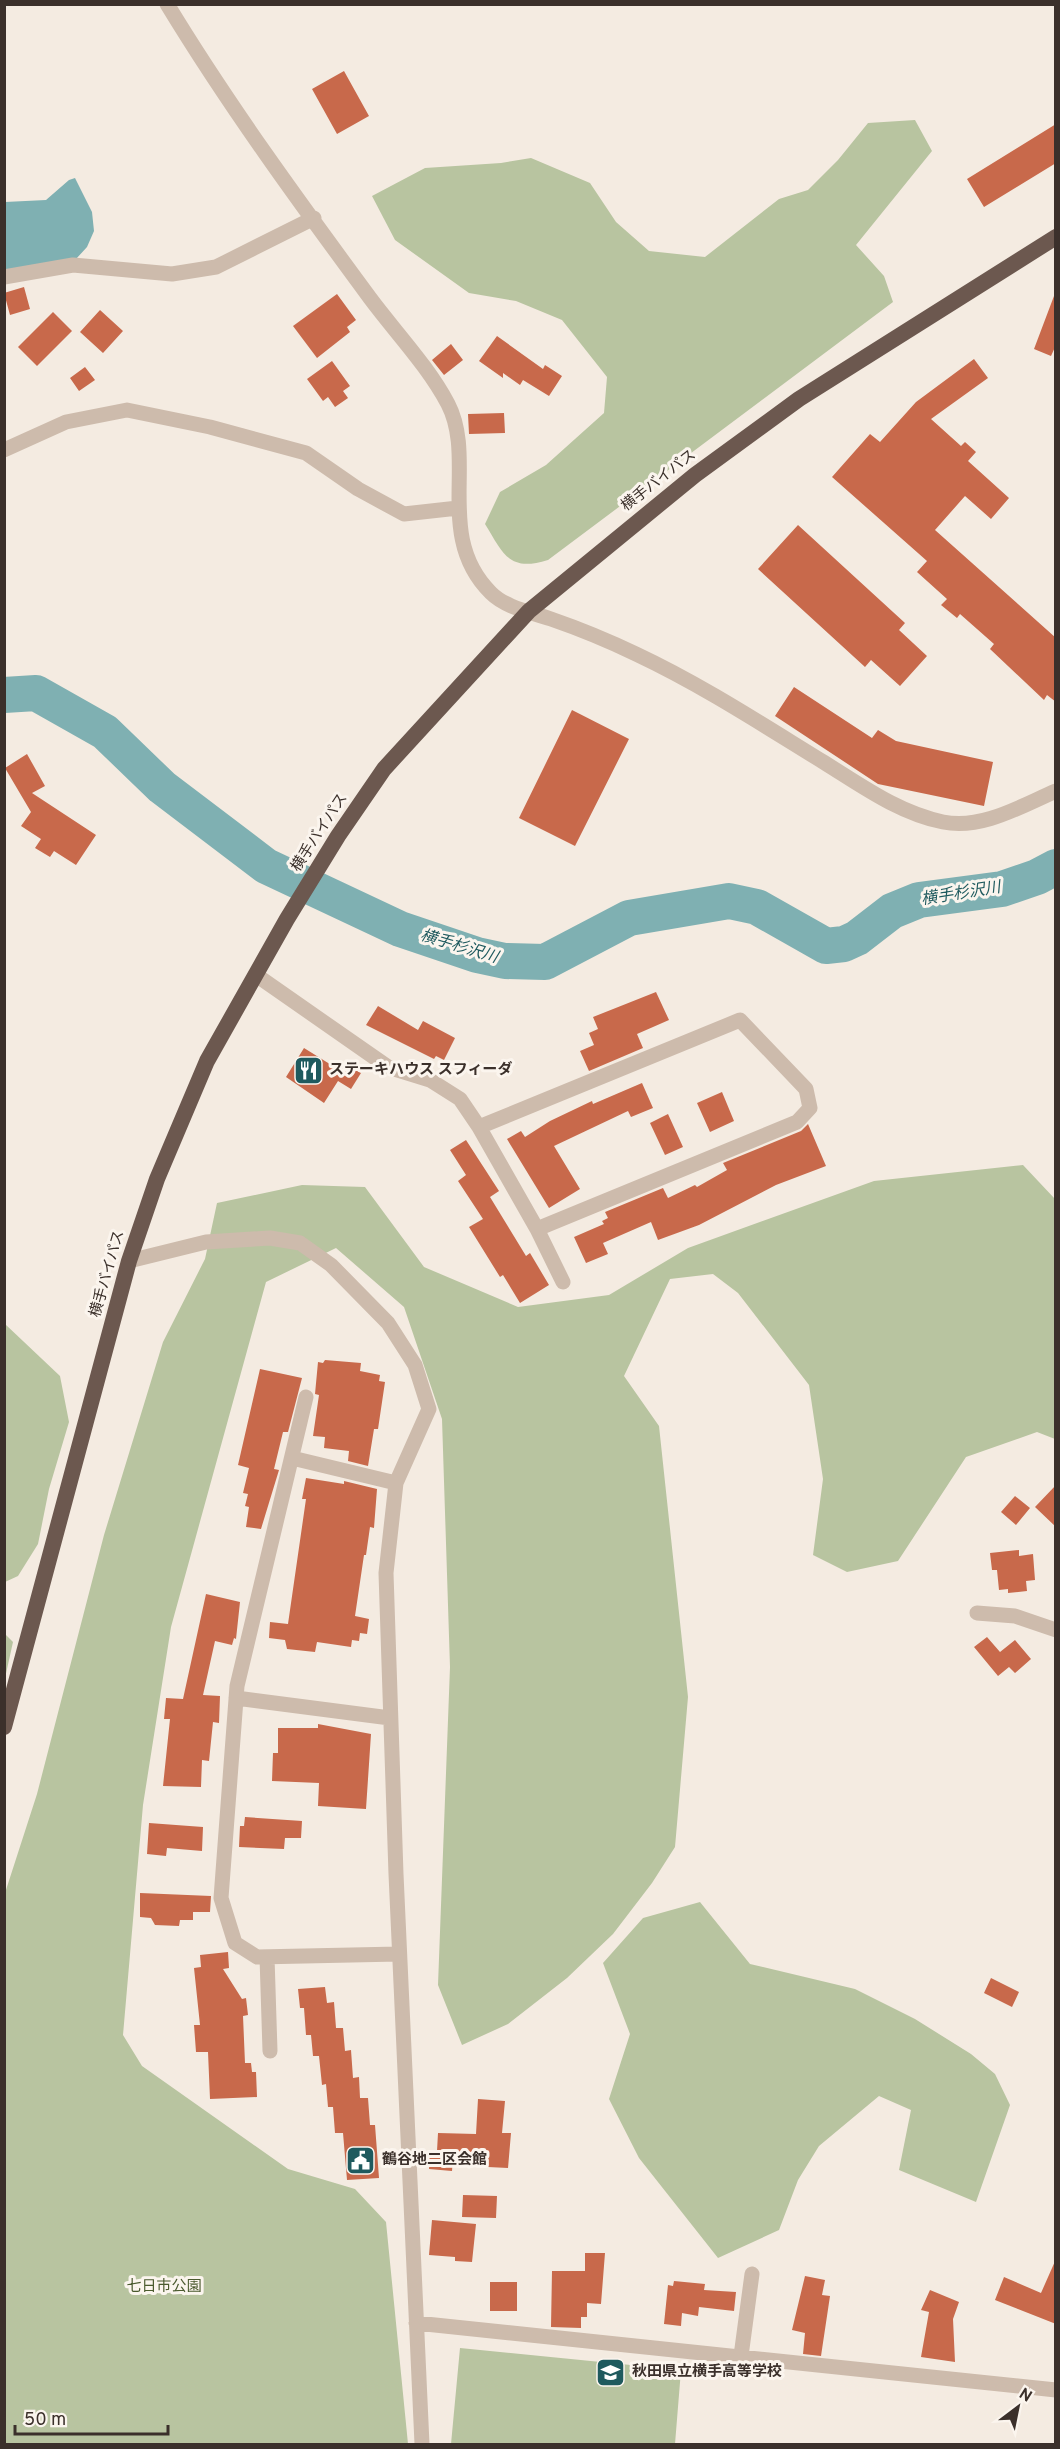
<svg xmlns="http://www.w3.org/2000/svg" width="1060" height="2449" font-family="Overpass,'Noto Sans JP',sans-serif">
<style>
.green{fill:#b8c4a0}
.water{fill:#7fb0b2}
.lines{fill:none;stroke-linecap:round;stroke-linejoin:round}
.river{stroke:#7fb0b2;stroke-width:36}
.building{fill:#c8694b}
.minor{stroke:#cdbbac;stroke-width:15}
.trunk{stroke:#6c584f;stroke-width:16}
.labels{text-anchor:middle;dominant-baseline:central;stroke-width:6;stroke-linejoin:round;paint-order:stroke}
.street-label{font-size:15px;fill:#3b302b;stroke:#fbf5ee}
.poi-label{font-size:15px;font-weight:bold;fill:#3b302b;stroke:#fbf5ee;text-anchor:start}
.park-label{font-size:15px;fill:#4a5a2e;stroke:#fbf5ee}
.water-label{font-size:16px;font-style:italic;fill:#1f5a5e;stroke:#fbf5ee}
</style>
<rect width="100%" height="100%" fill="#f4ebe1"/>
<!-- green -->
<path class="green" d="M915,120L932,151L856,245L884,276L893,302L548,560C509,572 504,555 485,524L500,492L546,465L604,413L607,377L562,320L516,301L469,293L395,240L372,196L425,168L501,163L531,158L590,183L616,222L649,251L705,257L779,199L808,190L838,160L868,123Z
M1023,1165L1055,1199V1439L1037,1432L966,1457L898,1561L847,1572L813,1555L823,1479L809,1385L738,1293L713,1274L670,1279L624,1376L659,1426L688,1697L675,1847L652,1883L613,1934L567,1978L508,2024L462,2045L438,1985L450,1667L442,1419L404,1307L336,1248L266,1282L171,1627L143,1805L123,2035L142,2066L288,2169L355,2189L386,2222L408,2444H5V1893L37,1794L104,1535L163,1342L205,1259L217,1203L302,1185L365,1187L424,1267L518,1307L609,1295L688,1248L874,1181Z
M5,1324L60,1376L69,1422L49,1489L38,1544L18,1576L5,1582Z
M5,1634L13,1642L5,1678Z
M700,1902L750,1964L855,1989L915,2019L971,2054L995,2074L1010,2105L976,2202L899,2170L911,2110L879,2096L819,2146L798,2180L779,2230L718,2258L639,2158L609,2099L630,2034L603,1963L643,1918Z
M460,2348L681,2370L675,2444H451Z"/>
<!-- water -->
<path class="water" d="M75,178L92,212L94,231L87,247L76,259L5,272V202L46,200L69,180Z"/>
<g class="lines">
<!-- river -->
<path class="river" d="M4,695L36,693L105,732L162,787L266,866L400,929L477,955L505,961L545,962L629,918L729,901L757,907L826,946L844,944L857,938L892,911L919,900L1002,889L1037,877L1056,867"/>
</g>
<!-- building -->
<path class="building" d="M344,71L369,116L337,134L312,89Z
M1056,124V163L984,207L967,179Z
M24,287L30,309L10,315L4,293Z
M337,294L356,320L347,327L350,332L317,358L293,326Z
M1054,296L1056,345L1051,356L1034,349Z
M100,310L123,331L103,353L80,332Z
M53,312L72,331L37,366L18,347Z
M497,336L543,369L545,365L562,376L549,396L523,380L520,385L503,373V378L479,361Z
M451,344L463,360L444,375L432,360Z
M974,359L988,378L931,419L961,446L965,442L976,452L968,461L1009,498L991,519L965,496L935,530L1056,638V702L1047,695L1044,700L990,649L994,644L960,614L957,618L941,605L947,599L917,572L927,561L832,477L870,434L880,442L916,402Z
M332,361L350,386L343,391L348,398L335,407L328,397L323,401L307,379Z
M85,367L95,380L79,391L70,378Z
M504,413L505,433L469,434L468,414Z
M798,525L905,623L899,630L927,656L900,686L871,660L865,667L758,569Z
M794,687L872,738L878,730L896,741L993,762L984,806L878,784L775,716Z
M572,710L629,739L575,846L519,818Z
M27,754L45,786L32,793L96,835L76,865L54,851L50,857L35,848L41,839L21,826L31,812L5,768Z
M656,992L669,1020L637,1034L643,1048L589,1071L580,1051L594,1045L589,1033L598,1029L593,1017Z
M378,1006L418,1030L423,1021L455,1038L444,1060L436,1056L434,1059L366,1025Z
M304,1048L341,1071L345,1064L361,1073L351,1089L338,1081L324,1103L286,1077Z
M642,1083L653,1108L631,1117L628,1111L554,1146L580,1189L549,1208L507,1139L521,1131L525,1137L550,1121L592,1101L593,1104Z
M722,1092L734,1121L710,1132L697,1103Z
M668,1114L683,1147L665,1155L650,1123Z
M808,1124L826,1166L776,1185L699,1225L658,1240L651,1222L603,1243L608,1254L586,1263L574,1237L604,1224L602,1221L608,1218L605,1212L663,1188L668,1198L695,1185L697,1187L727,1170L723,1163L801,1131Z
M466,1140L499,1191L490,1197L526,1256L530,1253L549,1285L520,1303L503,1275L500,1277L469,1227L483,1219L458,1181L466,1175L450,1150Z
M325,1360L361,1363L360,1371L380,1375L379,1381L385,1382L378,1429H374L368,1466L348,1461L349,1451L324,1448L325,1437L313,1436L319,1395L315,1394L318,1362L323,1363Z
M260,1369L302,1378L288,1432H283L274,1469L279,1470L261,1529L246,1527L249,1507L245,1506L248,1494L243,1493L249,1468L238,1465Z
M306,1478L344,1484V1481L377,1489L374,1528L370,1527L366,1555H364L355,1616L369,1619L367,1634L360,1633L359,1641L352,1640L351,1647L317,1642L315,1652L287,1649L285,1640L269,1638L270,1622L288,1624L306,1499H302Z
M1056,1485V1527L1035,1507Z
M1015,1496L1030,1508L1016,1525L1001,1512Z
M1019,1550V1556L1033,1554L1035,1580L1026,1581L1027,1591L1008,1593V1589L999,1590L997,1570H992L990,1553Z
M206,1594L240,1602L236,1639L234,1638L232,1645L215,1641L203,1695L220,1696L219,1723L213,1722L209,1761L202,1760L201,1787L163,1786L170,1719H164L166,1698L183,1699Z
M987,1637L1000,1652L1015,1640L1031,1659L1015,1673L1009,1667L998,1676L974,1647Z
M318,1724L371,1734L366,1809L318,1806L319,1783L272,1781L273,1753H278V1728H318Z
M245,1817L302,1821L301,1838H285L284,1849L239,1847L240,1826H244Z
M149,1823L203,1827L202,1851L167,1848L166,1856L147,1854Z
M140,1893L211,1896L210,1912H193V1920H180L179,1926L155,1925L151,1918L140,1917Z
M228,1952L229,1968L223,1969L242,1999L246,1998L248,2015L243,2016L245,2063H251L252,2072H256L257,2097L210,2099L208,2052H196L194,2025H200L194,1968L201,1967L200,1955Z
M991,1978L1019,1992L1012,2007L984,1993Z
M325,1987L327,2003L334,2002L336,2028H343L345,2051L351,2050L353,2078L359,2077L360,2098H368L370,2125H375L379,2178L347,2180L343,2133H335L333,2107H328L326,2084L322,2085L319,2056H313L311,2035H306L304,2008H300L298,1989Z
M478,2099L505,2101L502,2133H511L508,2168L488,2167V2162L453,2159L452,2171L429,2169L430,2151H437L438,2133L476,2134Z
M463,2195L497,2196L496,2218L462,2217Z
M432,2220L476,2224L472,2262L455,2261V2257L429,2255Z
M585,2253H605L601,2304L587,2303V2317H581V2328L551,2327L552,2271H585Z
M1056,2259V2324L995,2300L1004,2277L1041,2293Z
M805,2276L825,2280L822,2295L830,2296L821,2356L803,2354L805,2333L792,2330Z
M674,2281L705,2284L704,2290L736,2292L734,2311L699,2307L698,2316L682,2313L681,2326L664,2324L668,2285L673,2286Z
M490,2282H517V2311H490Z
M930,2290L959,2302L953,2319L955,2362L921,2357L929,2312L921,2310Z"/>
<g class="lines">
<!-- minor -->
<path class="minor" d="M167,4C229,106 300,203 370,298C396,333 428,366 448,404C477,460 434,537 491,593C506,608 531,612 551,619C580,629 609,641 636,654C702,685 763,725 825,763C862,786 899,813 943,822C982,830 1021,806 1056,791
M4,277L73,265L172,274L216,267L314,218
M4,450L66,422L127,410L210,427L306,453L358,489L404,514L458,508
M256,975L388,1067L430,1080L460,1099L479,1127L740,1020L806,1089L810,1108L797,1122L537,1229
M479,1127L537,1229L563,1282
M129,1261L206,1242L270,1238L300,1243L331,1265L388,1323L415,1365L429,1409L396,1483L386,1573L396,1874L422,2444
M306,1397L237,1686L221,1898L235,1943L257,1957L399,1954
M292,1458L396,1483
M977,1613L1015,1616L1056,1630
M236,1698L390,1718
M267,1957L270,2051
M416,2323L1056,2390
M741,2356L752,2274"/>
<!-- trunk -->
<path class="trunk" d="M4,1727L129,1261L157,1179L207,1061L287,919L338,836L384,769L529,611L695,475L799,399L1056,237"/>
</g>
<!-- icons -->
<defs>
<symbol id="restaurant-square" viewBox="-11 -11 22 22"><rect x="-9" y="-9" width="18" height="18" rx="4" fill="#1f5a5e" stroke="#fbf5ee"/><path d="M-5-6h1v4h1v-4h1v4h1v-4h1v5L-1.5 .5V6h-2V.5L-5-1ZM5-6V6H3V1.5H1.5Q1.5-4 5-6Z" fill="#fff"/></symbol>
<symbol id="civic-square" viewBox="-11 -11 22 22"><rect x="-9" y="-9" width="18" height="18" rx="4" fill="#1f5a5e" stroke="#fbf5ee"/><path d="M-.6-6.5H3V-4.5H.6V-3L4-1V1h2V6H-6V1h2V-1L-.6-3ZM-1.2 2.5V6h2.4V2.5Z" fill="#fff"/></symbol>
<symbol id="school-square" viewBox="-11 -11 22 22"><rect x="-9" y="-9" width="18" height="18" rx="4" fill="#1f5a5e" stroke="#fbf5ee"/><path d="M0-5L7-2L0 1L-7-2ZM-4 1L0 2.5L4 1V4Q0 6-4 4Z" fill="#fff"/></symbol>
</defs>
<g fill-rule="evenodd">
<use href="#restaurant-square" x="292" y="1054" width="33" height="33"/>
<use href="#civic-square" x="344" y="2144" width="33" height="33"/>
<use href="#school-square" x="594" y="2356" width="33" height="33"/>
</g>
<g class="labels">
<!-- street labels -->
<g class="street-label">
<text transform="translate(659 481) rotate(-38)">横手バイパス</text>
<text transform="translate(320 833) rotate(-57)">横手バイパス</text>
<text transform="translate(108 1274) rotate(-74)">横手バイパス</text>
</g>
<!-- poi labels -->
<g class="poi-label">
<text x="329" y="1070">ステーキハウス スフィーダ</text>
<text x="382" y="2160">鶴谷地二区会館</text>
<text x="632" y="2372">秋田県立横手高等学校</text>
</g>
<!-- park labels -->
<g class="park-label">
<text x="164" y="2287">七日市公園</text>
</g>
<!-- water labels -->
<g class="water-label">
<text transform="translate(961 894) rotate(-9)">横手杉沢川</text>
<text transform="translate(459 947) rotate(17)">横手杉沢川</text>
</g>
</g>
<!-- border -->
<rect width="1060" height="2449" fill="none" stroke="#3b302b" stroke-width="12"/>
<!-- north arrow -->
<g transform="translate(1018 2407) rotate(32)" stroke="#fbf5ee" stroke-width="4.5" paint-order="stroke">
<path d="M0-4.5L10 22L0 15L-10 22Z" fill="#3b302b"/>
<text y="-9" font-size="16" font-weight="bold" text-anchor="middle" fill="#3b302b">N</text>
</g>
<!-- scale -->
<path d="M15 2425v9h153v-9" fill="none" stroke="#3b302b" stroke-width="3"/>
<text x="24" y="2425" font-size="18" fill="#3b302b" stroke="#fbf5ee" stroke-width="4.5" paint-order="stroke">50 m</text>
</svg>
